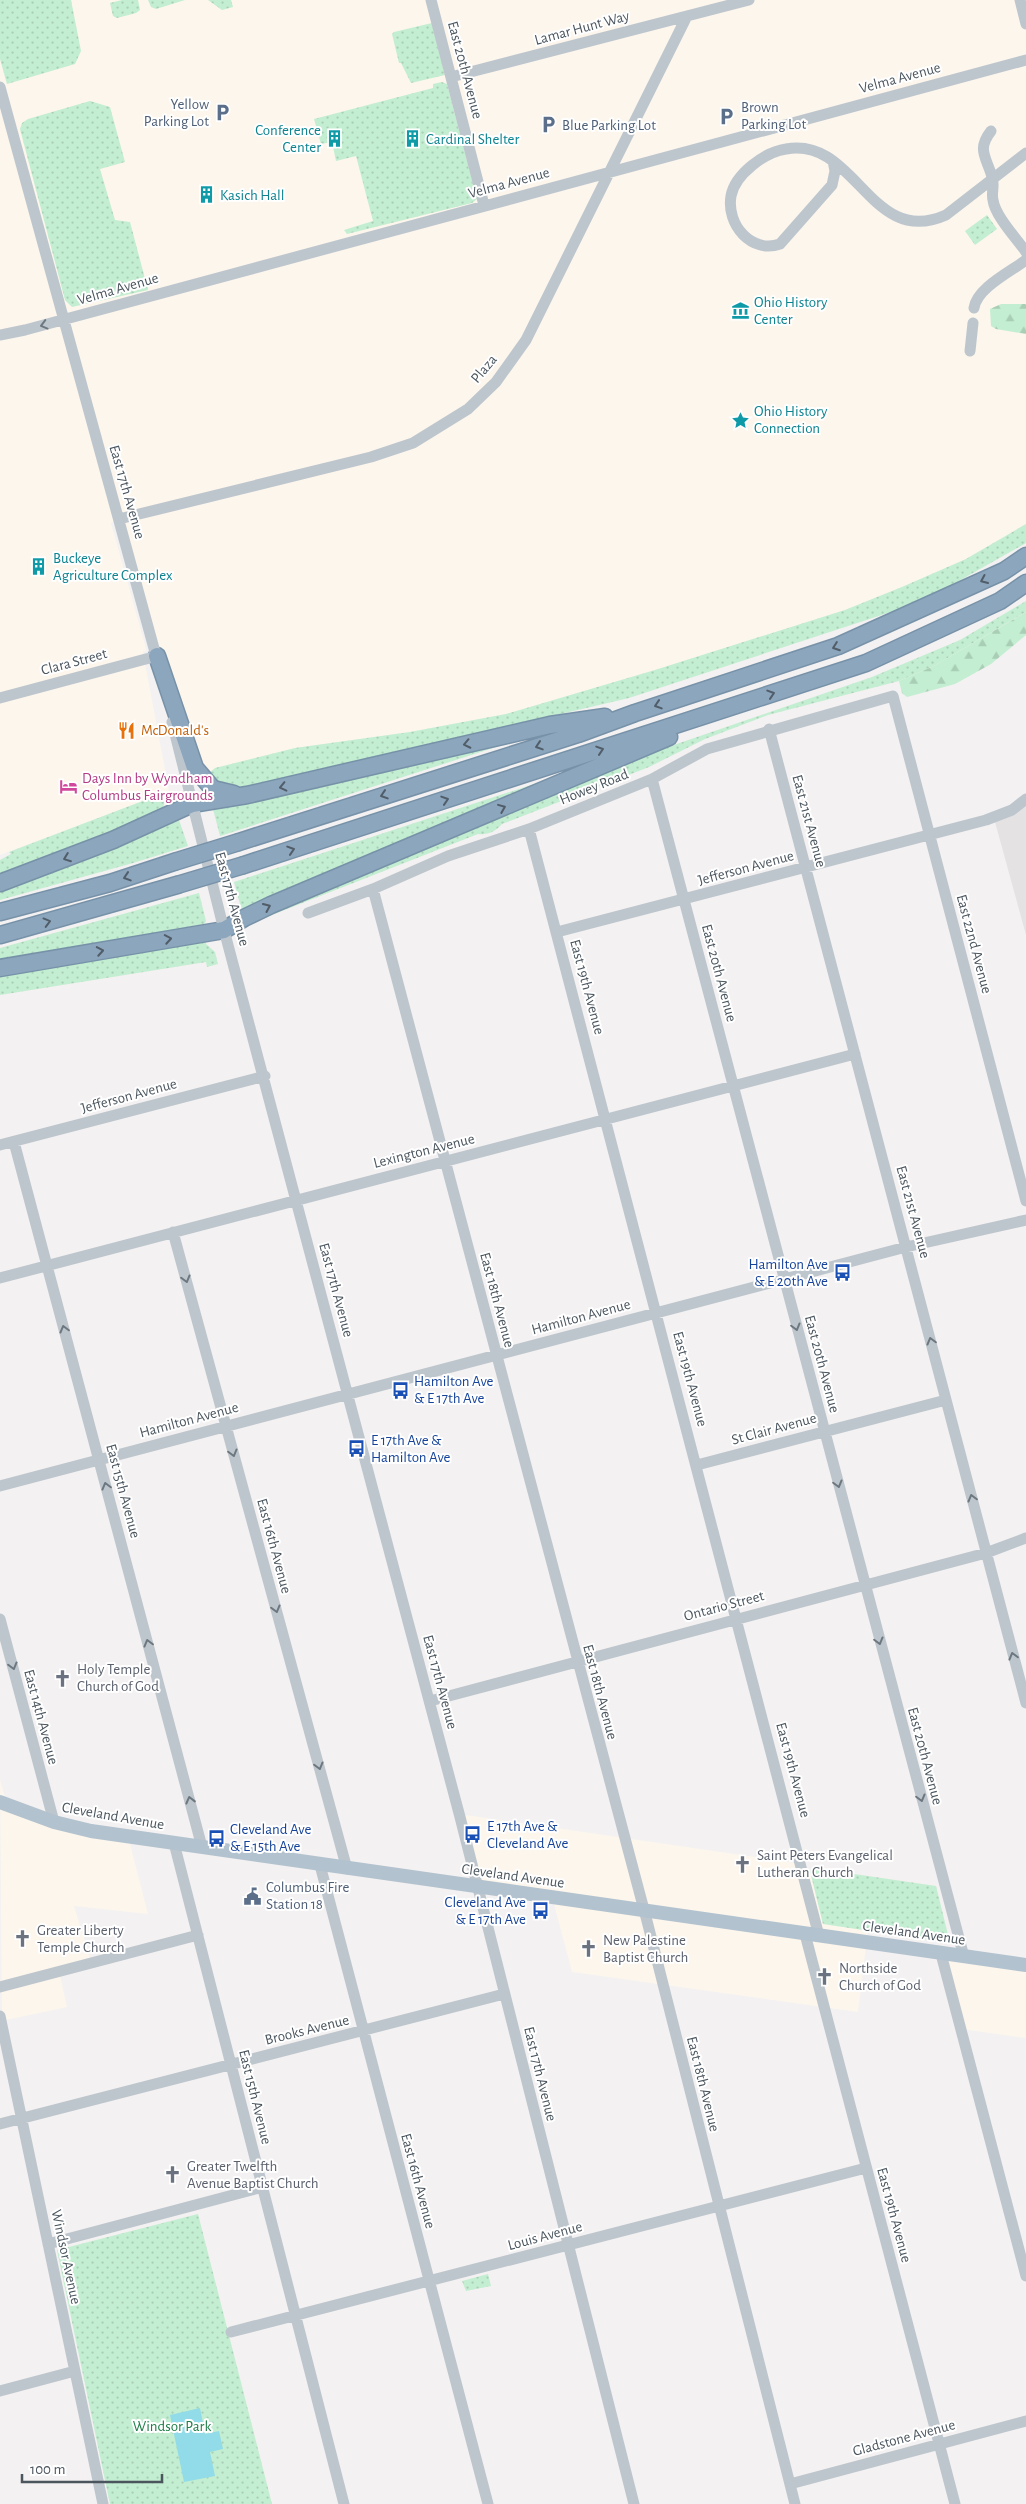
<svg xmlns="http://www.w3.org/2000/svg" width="1026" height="2504" font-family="'Alegreya Sans',sans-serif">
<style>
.commercial{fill:#fcf6ed}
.education{fill:#e4e2e3}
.grass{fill:url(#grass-dots)}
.forest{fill:url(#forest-firs)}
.water{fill:#92dbe8}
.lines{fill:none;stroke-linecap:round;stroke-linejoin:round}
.highway-casing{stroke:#7792a8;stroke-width:19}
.minor{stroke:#bec6cd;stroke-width:11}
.major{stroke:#b2c2ce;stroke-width:14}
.highway{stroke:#8ca6bd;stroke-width:16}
.highway-bridge-casing{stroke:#7792a8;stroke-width:19;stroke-linecap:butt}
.highway-bridge{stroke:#8ca6bd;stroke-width:16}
.oneway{stroke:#6d777f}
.oneway2{stroke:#515d68}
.labels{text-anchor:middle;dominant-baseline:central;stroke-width:4;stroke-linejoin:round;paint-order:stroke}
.street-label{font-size:15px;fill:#4a555e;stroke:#fff}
.service-label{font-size:15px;fill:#4e5e75;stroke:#fff;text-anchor:start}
.culture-label{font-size:15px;fill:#0d838f;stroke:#fff;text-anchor:start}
.food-label{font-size:15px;fill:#c56008;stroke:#fff;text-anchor:start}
.hotel-label{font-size:15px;fill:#b23c85;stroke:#fff;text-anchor:start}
.transit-label{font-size:15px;fill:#164399;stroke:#fff;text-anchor:start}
.worship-label{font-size:15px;fill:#5b616d;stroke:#fff;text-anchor:start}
.park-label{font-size:15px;fill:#1d7d47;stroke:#fff}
</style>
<defs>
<pattern id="grass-dots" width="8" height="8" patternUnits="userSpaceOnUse" patternTransform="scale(1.25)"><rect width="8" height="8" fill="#c3eed1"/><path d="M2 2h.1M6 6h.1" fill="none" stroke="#a9ceb6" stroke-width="1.8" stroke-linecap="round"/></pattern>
<pattern id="forest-firs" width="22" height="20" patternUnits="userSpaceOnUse" patternTransform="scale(1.25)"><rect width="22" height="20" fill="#c3eed1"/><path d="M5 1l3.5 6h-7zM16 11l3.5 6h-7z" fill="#a9ceb6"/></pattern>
</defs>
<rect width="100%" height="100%" fill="#f3f1f1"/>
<!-- commercial -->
<path class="commercial" d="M0,0H1026V524L966,559L902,587L845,610L655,670L506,714L410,732L295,748L202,779L195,768L118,520L111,523L145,645L146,651L143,652L169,791L0,855Z
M0,1780L5,1797L67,1820L127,1832L148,1914L74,1906L91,1961L59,1971L67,2007L2,2021Z
M459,1814L796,1863L810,1871L823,1923L868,1930L858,2012L572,1972L552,1897L477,1888Z
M941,1953L1026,1966V2038L961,2029Z"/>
<!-- education -->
<path class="education" d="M1026,805V935L995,822Z"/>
<!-- grass -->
<path class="grass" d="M0,0H71L81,51L75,64L7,84L0,59Z
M122,0H138L140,10L136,13L117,18L113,16L110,3Z
M148,0H185L156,9L151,7Z
M208,0H231L233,7L222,10Z
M432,23L445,75L411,83L401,63H399L392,34L394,32Z
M442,82L447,84L477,199L472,203L347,234L344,230L373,221L356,156L336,161L332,142L321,144L314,119L433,88V84Z
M90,101L110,107L125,162L100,169L115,220L130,222L148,290L72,307L65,300L20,129L22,123L28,119Z
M987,215L997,229L975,245L965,231Z
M1026,524V543L950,586L909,606L629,698L436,743L247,795L202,779L215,768L295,748L410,732L506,714L655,670L845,610L902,587L966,559Z
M1026,601V612L1024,613L934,666L899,681L768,715L705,739L649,767L502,824C495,832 488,835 478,834L249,924L257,918L668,747L872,677L960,640Z
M524,738L220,836L213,809Z
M586,767L242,911L234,882Z
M169,791L163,807L165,809L159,815L0,876V860L11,854L9,852Z
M179,820L188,846L133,863L0,900V888Z
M199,893L206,921L204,924L0,962V948Z
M199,941L206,942V944L215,952L218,964L207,967L206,962L0,995V974Z
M813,1868L936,1886L950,1943L823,1924L810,1871Z
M198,2214L272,2504H110L57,2250Z
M488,2274L491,2286L466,2291L462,2281Z"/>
<!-- forest -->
<path class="forest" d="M1001,304H1026V334L996,329L991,326L990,309Z
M1026,612V635L991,664L955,684L907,697L902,693L899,681L934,666Z"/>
<!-- water -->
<path class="water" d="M200,2408L205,2434L219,2431L223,2449L210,2452L215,2476L184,2482L170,2415Z"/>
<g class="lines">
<defs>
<path id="highway" d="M157,656L195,768L213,789L234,794
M239,842L578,734L635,713L838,646L1004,571L1026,556
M244,865L866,663L1000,601L1026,583
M0,883L113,840L192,804L247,795L550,725L605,717
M0,912L110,883L174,862
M0,935L177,885
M0,968L224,930L244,918L271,905L669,737"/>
</defs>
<!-- highway casing -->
<use href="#highway" class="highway-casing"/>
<!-- minor -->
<path class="minor" d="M431,0L484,205
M1020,0L1026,24
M451,77L749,0
M0,87L158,663
M991,131C976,150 987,158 992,177C995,185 991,193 993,200C995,216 1017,239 1026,252
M833,161L835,171L832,185L780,244C752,254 726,225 731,196C735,174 765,152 786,149C856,136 870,249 946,215L1026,153
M974,308C977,288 1010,272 1026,260
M0,335L25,330L1026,60
M970,351L973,323
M119,519L371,457L413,443L468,409L496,382L526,340L687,16
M0,698L157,656
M172,722L224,930L460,1817L634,2504
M769,729L1026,1703
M652,779L964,1957
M529,829L819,1936
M373,889L647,1921L795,2504
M308,913L373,889L448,856L529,829L652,779L707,749L893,696L1026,1201
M557,932L986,820L1012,810L1026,799
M14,1142L202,1847
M0,1145L265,1076
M173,1232L347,1869
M0,1278L855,1054
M697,1465L946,1400
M0,1486L906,1247L1026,1220
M0,1619L54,1822
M430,1701L986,1553L1026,1538
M174,1843L344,2504
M320,1865L488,2504
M805,1934L955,2504
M941,1954L1026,2276
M0,1987L198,1935
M0,2016L103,2504
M0,2124L504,1994
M48,2244L263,2187
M231,2332L866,2168
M0,2391L75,2371
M790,2484L1026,2421"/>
<!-- major -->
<path class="major" d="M0,1802L54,1822L91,1831L1026,1965"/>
<!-- highway -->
<use href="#highway" class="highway"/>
<defs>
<path id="highway-bridge" d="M174,862L239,842
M177,885L244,865"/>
</defs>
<!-- highway-bridge casing -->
<use href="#highway-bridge" class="highway-bridge-casing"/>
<!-- highway-bridge -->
<use href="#highway-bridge" class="highway-bridge"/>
</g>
<!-- one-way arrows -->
<defs><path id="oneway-chevron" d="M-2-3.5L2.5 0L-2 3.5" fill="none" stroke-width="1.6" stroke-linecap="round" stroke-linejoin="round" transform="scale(1.25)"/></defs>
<g class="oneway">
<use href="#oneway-chevron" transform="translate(44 325) rotate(165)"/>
<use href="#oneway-chevron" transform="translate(186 1279) rotate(75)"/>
<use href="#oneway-chevron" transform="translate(796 1327) rotate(75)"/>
<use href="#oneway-chevron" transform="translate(64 1329) rotate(-105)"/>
<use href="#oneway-chevron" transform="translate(931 1341) rotate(-105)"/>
<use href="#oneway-chevron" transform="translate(233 1453) rotate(75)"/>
<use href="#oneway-chevron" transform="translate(838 1484) rotate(75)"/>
<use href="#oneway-chevron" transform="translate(106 1486) rotate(-105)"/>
<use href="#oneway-chevron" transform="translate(972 1498) rotate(-105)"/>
<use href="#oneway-chevron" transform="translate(276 1609) rotate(75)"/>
<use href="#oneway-chevron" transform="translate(879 1641) rotate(75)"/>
<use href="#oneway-chevron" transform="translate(148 1643) rotate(-105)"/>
<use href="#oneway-chevron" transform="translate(1013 1656) rotate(-105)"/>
<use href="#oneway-chevron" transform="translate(13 1666) rotate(75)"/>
<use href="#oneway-chevron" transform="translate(319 1766) rotate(75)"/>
<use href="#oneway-chevron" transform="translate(921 1798) rotate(75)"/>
<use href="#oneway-chevron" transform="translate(190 1800) rotate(-104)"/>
</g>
<g class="oneway2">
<use href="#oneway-chevron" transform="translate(984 580) rotate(156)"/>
<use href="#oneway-chevron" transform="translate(836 647) rotate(160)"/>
<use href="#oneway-chevron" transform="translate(771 694) rotate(-18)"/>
<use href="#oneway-chevron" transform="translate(658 705) rotate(162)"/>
<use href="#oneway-chevron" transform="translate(467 744) rotate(168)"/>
<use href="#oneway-chevron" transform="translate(539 746) rotate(162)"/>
<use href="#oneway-chevron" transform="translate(600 750) rotate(-18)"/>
<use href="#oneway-chevron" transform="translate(283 787) rotate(167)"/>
<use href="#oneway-chevron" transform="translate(384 795) rotate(162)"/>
<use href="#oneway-chevron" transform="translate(445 800) rotate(-18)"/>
<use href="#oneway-chevron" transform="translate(502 808) rotate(-22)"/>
<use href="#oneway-chevron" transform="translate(291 850) rotate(-18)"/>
<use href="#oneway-chevron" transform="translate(67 858) rotate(159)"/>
<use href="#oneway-chevron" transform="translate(127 877) rotate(162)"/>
<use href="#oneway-chevron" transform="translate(267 907) rotate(-24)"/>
<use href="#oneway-chevron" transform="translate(47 922) rotate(-15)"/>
<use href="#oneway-chevron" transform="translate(168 939) rotate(-10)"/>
<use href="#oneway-chevron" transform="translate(100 951) rotate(-10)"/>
</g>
<!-- icons -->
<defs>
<symbol id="parking-bare" viewBox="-9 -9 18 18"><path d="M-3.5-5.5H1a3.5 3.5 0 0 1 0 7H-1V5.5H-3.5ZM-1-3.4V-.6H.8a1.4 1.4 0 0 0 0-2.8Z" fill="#5c6f8a" stroke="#fff" stroke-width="2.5" paint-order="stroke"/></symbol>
<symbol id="building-bare" viewBox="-9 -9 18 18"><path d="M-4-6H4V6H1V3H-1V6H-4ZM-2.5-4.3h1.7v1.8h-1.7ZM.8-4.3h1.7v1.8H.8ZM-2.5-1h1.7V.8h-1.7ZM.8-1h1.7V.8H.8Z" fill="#0f9aa8" stroke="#fff" stroke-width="2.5" paint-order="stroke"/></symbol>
<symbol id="museum-bare" viewBox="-9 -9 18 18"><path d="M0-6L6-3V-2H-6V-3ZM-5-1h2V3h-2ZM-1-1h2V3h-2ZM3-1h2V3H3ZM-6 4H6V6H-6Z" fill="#0f9aa8" stroke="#fff" stroke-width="2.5" paint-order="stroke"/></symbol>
<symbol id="sight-bare" viewBox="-9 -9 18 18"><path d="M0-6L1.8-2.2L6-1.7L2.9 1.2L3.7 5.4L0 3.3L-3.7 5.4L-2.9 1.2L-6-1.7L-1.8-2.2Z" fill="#0f9aa8" stroke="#fff" stroke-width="2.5" paint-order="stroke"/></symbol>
<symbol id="restaurant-bare" viewBox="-9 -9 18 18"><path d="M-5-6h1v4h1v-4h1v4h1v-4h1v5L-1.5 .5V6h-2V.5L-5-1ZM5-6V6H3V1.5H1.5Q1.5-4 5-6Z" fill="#e8710a" stroke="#fff" stroke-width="2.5" paint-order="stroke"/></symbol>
<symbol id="hotel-bare" viewBox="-9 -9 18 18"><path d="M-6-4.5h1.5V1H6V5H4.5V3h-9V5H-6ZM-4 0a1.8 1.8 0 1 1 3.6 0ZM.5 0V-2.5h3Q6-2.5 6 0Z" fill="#d1479c" stroke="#fff" stroke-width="2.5" paint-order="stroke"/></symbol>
<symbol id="bus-bare" viewBox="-9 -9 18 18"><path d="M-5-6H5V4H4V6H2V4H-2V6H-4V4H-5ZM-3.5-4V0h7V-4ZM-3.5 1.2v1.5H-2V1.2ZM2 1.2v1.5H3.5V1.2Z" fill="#1a4fb4" stroke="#fff" stroke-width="2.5" paint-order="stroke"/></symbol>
<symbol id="church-bare" viewBox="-9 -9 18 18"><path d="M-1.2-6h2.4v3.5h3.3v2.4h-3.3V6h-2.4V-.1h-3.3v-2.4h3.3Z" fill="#6b7280" stroke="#fff" stroke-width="2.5" paint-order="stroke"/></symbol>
<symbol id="civic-bare" viewBox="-9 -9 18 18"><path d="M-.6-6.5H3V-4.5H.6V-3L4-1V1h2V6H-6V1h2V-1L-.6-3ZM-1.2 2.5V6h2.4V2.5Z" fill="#5c6f8a" stroke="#fff" stroke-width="2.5" paint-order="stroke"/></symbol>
</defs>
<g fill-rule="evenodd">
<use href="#parking-bare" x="210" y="100" width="25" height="25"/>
<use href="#parking-bare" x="714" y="104" width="25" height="25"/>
<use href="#parking-bare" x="536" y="112" width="25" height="25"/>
<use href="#building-bare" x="322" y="126" width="25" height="25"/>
<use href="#building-bare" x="400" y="126" width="25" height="25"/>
<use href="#building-bare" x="194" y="182" width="25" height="25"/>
<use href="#museum-bare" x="728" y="298" width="25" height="25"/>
<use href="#sight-bare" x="728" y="408" width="25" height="25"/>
<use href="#building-bare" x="26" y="554" width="25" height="25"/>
<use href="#restaurant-bare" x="114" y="718" width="25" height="25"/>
<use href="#hotel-bare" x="56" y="774" width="25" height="25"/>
<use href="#bus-bare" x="830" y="1260" width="25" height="25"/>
<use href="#bus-bare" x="388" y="1378" width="25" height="25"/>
<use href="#bus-bare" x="344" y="1436" width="25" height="25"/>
<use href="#church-bare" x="50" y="1666" width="25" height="25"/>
<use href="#bus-bare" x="460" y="1822" width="25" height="25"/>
<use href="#bus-bare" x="204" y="1826" width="25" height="25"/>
<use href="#church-bare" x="730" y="1852" width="25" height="25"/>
<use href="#civic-bare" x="240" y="1884" width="25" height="25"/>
<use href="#bus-bare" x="528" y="1898" width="25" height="25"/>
<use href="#church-bare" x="10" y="1926" width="25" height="25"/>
<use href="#church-bare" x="576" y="1936" width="25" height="25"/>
<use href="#church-bare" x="812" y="1964" width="25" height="25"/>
<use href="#church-bare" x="160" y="2162" width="25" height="25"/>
</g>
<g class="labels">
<!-- street labels -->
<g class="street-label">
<text transform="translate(582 28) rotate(-15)">Lamar Hunt Way</text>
<text transform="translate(465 70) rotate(75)">East 20th Avenue</text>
<text transform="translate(900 78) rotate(-15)">Velma Avenue</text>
<text transform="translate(509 183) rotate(-15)">Velma Avenue</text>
<text transform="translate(118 289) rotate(-16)">Velma Avenue</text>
<text transform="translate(484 369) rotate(-50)">Plaza</text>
<text transform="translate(127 492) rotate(74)">East 17th Avenue</text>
<text transform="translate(74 662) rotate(-15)">Clara Street</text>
<text transform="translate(594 787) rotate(-22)">Howey Road</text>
<text transform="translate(809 821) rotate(75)">East 21st Avenue</text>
<text transform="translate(746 868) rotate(-15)">Jefferson Avenue</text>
<text transform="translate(232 899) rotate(75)">East 17th Avenue</text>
<text transform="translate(974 944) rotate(75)">East 22nd Avenue</text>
<text transform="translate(719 973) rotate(75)">East 20th Avenue</text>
<text transform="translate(587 987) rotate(75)">East 19th Avenue</text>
<text transform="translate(129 1096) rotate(-15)">Jefferson Avenue</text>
<text transform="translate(424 1151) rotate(-14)">Lexington Avenue</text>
<text transform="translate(913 1212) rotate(75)">East 21st Avenue</text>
<text transform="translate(336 1290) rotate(75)">East 17th Avenue</text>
<text transform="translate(497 1300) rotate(75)">East 18th Avenue</text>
<text transform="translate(581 1317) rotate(-15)">Hamilton Avenue</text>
<text transform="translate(822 1364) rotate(75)">East 20th Avenue</text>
<text transform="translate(690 1379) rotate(75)">East 19th Avenue</text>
<text transform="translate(189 1420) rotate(-15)">Hamilton Avenue</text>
<text transform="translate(774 1429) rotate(-15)">St Clair Avenue</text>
<text transform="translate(123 1491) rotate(75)">East 15th Avenue</text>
<text transform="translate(274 1546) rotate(75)">East 16th Avenue</text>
<text transform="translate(724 1606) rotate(-15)">Ontario Street</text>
<text transform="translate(440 1682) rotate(75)">East 17th Avenue</text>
<text transform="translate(600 1692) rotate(75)">East 18th Avenue</text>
<text transform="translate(41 1717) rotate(75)">East 14th Avenue</text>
<text transform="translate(925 1756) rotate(75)">East 20th Avenue</text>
<text transform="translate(793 1770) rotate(75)">East 19th Avenue</text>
<text transform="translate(113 1816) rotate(10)">Cleveland Avenue</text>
<text transform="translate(513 1876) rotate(8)">Cleveland Avenue</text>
<text transform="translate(914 1933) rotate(8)">Cleveland Avenue</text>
<text transform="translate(307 2030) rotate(-14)">Brooks Avenue</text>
<text transform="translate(540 2074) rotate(76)">East 17th Avenue</text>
<text transform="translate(703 2084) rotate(76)">East 18th Avenue</text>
<text transform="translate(255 2097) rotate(76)">East 15th Avenue</text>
<text transform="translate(418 2181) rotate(75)">East 16th Avenue</text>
<text transform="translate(894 2215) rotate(75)">East 19th Avenue</text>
<text transform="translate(545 2236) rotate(-15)">Louis Avenue</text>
<text transform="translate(66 2257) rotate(78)">Windsor Avenue</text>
<text transform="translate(904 2438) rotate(-15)">Gladstone Avenue</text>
</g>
<!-- service labels -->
<g class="service-label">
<text x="209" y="104" text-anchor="end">Yellow<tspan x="209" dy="17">Parking Lot</tspan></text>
<text x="741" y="107">Brown<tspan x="741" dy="17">Parking Lot</tspan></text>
<text x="562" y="125">Blue Parking Lot</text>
<text x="266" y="1887">Columbus Fire<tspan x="266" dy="17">Station 18</tspan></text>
</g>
<!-- culture labels -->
<g class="culture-label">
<text x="321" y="130" text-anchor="end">Conference<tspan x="321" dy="17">Center</tspan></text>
<text x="426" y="139">Cardinal Shelter</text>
<text x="220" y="195">Kasich Hall</text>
<text x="754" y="302">Ohio History<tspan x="754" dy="17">Center</tspan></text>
<text x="754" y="411">Ohio History<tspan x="754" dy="17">Connection</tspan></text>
<text x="53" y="558">Buckeye<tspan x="53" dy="17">Agriculture Complex</tspan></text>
</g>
<!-- food labels -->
<g class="food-label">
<text x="141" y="730">McDonald's</text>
</g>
<!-- hotel labels -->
<g class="hotel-label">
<text x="82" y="778">Days Inn by Wyndham<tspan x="82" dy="17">Columbus Fairgrounds</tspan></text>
</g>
<!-- transit labels -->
<g class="transit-label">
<text x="828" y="1264" text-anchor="end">Hamilton Ave<tspan x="828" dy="17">&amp; E 20th Ave</tspan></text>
<text x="414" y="1381">Hamilton Ave<tspan x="414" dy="17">&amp; E 17th Ave</tspan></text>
<text x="371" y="1440">E 17th Ave &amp;<tspan x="371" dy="17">Hamilton Ave</tspan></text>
<text x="487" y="1826">E 17th Ave &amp;<tspan x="487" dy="17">Cleveland Ave</tspan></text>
<text x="230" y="1829">Cleveland Ave<tspan x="230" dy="17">&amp; E 15th Ave</tspan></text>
<text x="526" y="1902" text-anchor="end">Cleveland Ave<tspan x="526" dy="17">&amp; E 17th Ave</tspan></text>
</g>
<!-- worship labels -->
<g class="worship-label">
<text x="77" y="1669">Holy Temple<tspan x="77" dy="17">Church of God</tspan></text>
<text x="757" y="1855">Saint Peters Evangelical<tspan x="757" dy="17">Lutheran Church</tspan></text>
<text x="37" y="1930">Greater Liberty<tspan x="37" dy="17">Temple Church</tspan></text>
<text x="603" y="1940">New Palestine<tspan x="603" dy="17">Baptist Church</tspan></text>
<text x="839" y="1968">Northside<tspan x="839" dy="17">Church of God</tspan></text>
<text x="187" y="2166">Greater Twelfth<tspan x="187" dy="17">Avenue Baptist Church</tspan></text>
</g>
<!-- park labels -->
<g class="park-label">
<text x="172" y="2426">Windsor Park</text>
</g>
</g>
<!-- scale -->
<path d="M22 2474v8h140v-8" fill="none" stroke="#4a555e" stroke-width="2.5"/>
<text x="30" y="2474" font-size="15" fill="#4a555e" stroke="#ffffff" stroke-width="4" paint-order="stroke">100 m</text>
</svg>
